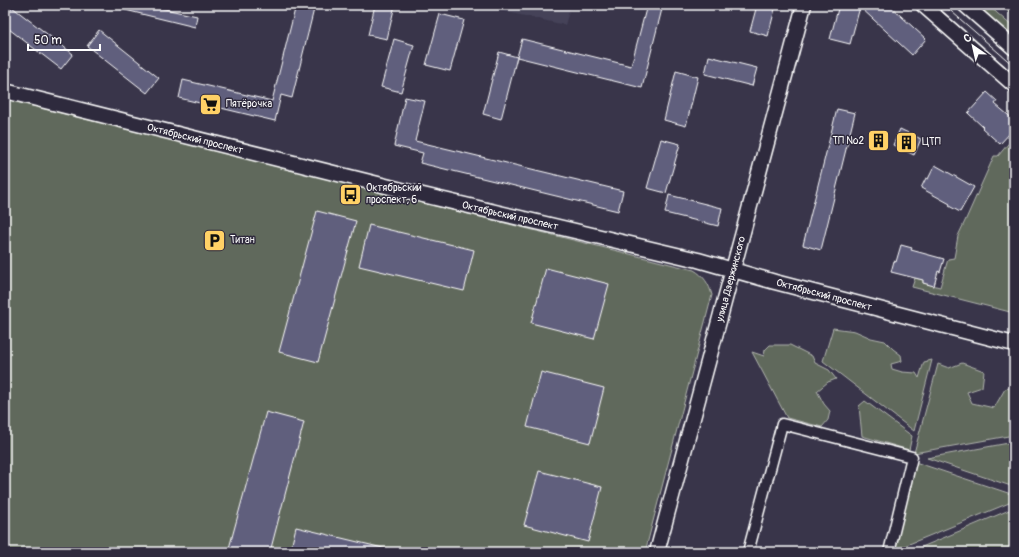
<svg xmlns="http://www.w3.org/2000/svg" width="1019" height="557" font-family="Pangolin,sans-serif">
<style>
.built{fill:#454259}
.green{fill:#61695c;stroke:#b0b4ae}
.building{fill:#615f7d;stroke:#fff}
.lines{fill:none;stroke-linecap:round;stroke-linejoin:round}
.street-casing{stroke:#fff;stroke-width:13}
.secondary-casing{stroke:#fff;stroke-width:17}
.street{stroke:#2f2a3d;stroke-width:10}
.secondary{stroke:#2f2a3d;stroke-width:14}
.tram{stroke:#fff;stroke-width:1}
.labels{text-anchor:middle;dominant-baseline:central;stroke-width:3;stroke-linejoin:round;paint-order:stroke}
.poi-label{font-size:10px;fill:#fff;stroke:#2f2a3d;text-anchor:start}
.street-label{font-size:10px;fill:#fff;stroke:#2f2a3d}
</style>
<rect width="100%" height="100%" fill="#39354a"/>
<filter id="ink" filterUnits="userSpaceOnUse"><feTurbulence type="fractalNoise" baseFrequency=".025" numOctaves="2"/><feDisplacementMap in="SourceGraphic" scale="8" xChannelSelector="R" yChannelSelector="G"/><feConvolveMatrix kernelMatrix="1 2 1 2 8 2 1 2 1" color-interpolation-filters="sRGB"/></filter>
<g filter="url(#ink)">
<!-- built -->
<path class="built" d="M476,5H571L565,25Z"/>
<!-- green -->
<path class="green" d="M973,5H988L1014,28V41Z
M1001,5H1014V17Z
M5,99L694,270C704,276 709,284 712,295L645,552H5Z
M1013,138L1014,313L912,287L915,278L923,280V283L940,287L948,259L954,258L958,236L966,219L994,156H998Z
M833,328L855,331L871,338L885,341L893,349L901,355L902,361L891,364L892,369L902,372L916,373L919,378L924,362L932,360L914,431L823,361Z
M770,345H790L812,356L815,363L829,370L836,379L828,382L817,391L824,404L830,411L828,420L822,427L787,418L752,352L764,356L765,350Z
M962,363L984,371L982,387L967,392L972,403L994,408L1005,389L1014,387V435L914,453L938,364L949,368Z
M865,401L912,436L909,450L862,436L859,406Z
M1014,442V487L927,458Z
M915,462L1014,495V501L892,551Z
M1014,508V547L1013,552H910Z"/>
<!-- building -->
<path class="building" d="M117,5H146L197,16L195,27L117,8Z
M296,5H315L292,98L281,95L275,121L179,98L183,80L272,101Z
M375,5H395L387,39L368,35Z
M647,5H663L642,88L517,57L522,39L631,66Z
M757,5H776L768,36L750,31Z
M839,5H889L926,39L912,55L860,7L850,44L830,39Z
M12,7L73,54L61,69L5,26V16Z
M440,14L464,20L450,71L426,65Z
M99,30L159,78L147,93L87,46Z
M394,39L414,45L401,92L381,87Z
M499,52L517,57L501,119L483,114Z
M709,56L757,68L752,86L705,74Z
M676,71L698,77L686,126L664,120Z
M987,92L997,101L995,104L1014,120V135L1011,132L1000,144L982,128L983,127L968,113Z
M405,97L425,101L415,141L623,191L618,211L420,163L423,153L394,146Z
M837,109L855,113L821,250L803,245Z
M900,129L921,139L914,155L893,145Z
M874,134L887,139L884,148L871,143Z
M661,139L680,144L666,193L647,188Z
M935,165L974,187L960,212L949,206L950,204L921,188L926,178L928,179Z
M669,195L722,208L718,226L665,213Z
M317,211L356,221L318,362L279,352Z
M369,225L474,250L464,291L359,266Z
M901,245L912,248L911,250L944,259L940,272L938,271L934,286L923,283V280L891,272L894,261L896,262Z
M546,268L609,284L594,339L531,323Z
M541,372L604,388L590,443L527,427Z
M266,412L304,422L270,552H228Z
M539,471L602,487L588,542L524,525Z
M296,527L387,549L386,552H290Z"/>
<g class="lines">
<defs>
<path id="street" d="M748,552L782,424L912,457L889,552"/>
<path id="secondary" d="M923,5L1014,85
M965,5L1014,48
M5,91L410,192L698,260L775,282L1014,344
M657,552L804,5"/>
</defs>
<!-- street casing -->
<use href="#street" class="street-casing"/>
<!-- secondary casing -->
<use href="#secondary" class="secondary-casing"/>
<!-- street -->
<use href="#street" class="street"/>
<!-- secondary -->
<use href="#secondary" class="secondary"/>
<!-- tram -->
<path class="tram" d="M934,5L1014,74
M944,5L1014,66"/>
</g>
</g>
<!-- icons -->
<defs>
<symbol id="supermarket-square" viewBox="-11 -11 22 22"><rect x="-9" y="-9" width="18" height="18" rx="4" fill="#ffd166" stroke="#2f2a3d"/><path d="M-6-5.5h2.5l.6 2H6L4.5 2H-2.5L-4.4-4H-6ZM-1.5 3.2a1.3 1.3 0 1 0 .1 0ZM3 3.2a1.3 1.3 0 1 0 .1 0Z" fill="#111"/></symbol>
<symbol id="building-square" viewBox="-11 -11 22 22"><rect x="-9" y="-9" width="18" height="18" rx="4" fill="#ffd166" stroke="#2f2a3d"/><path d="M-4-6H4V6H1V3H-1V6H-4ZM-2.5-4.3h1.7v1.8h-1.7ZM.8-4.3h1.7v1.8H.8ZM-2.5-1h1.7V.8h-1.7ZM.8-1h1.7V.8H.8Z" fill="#111"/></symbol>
<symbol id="bus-square" viewBox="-11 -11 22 22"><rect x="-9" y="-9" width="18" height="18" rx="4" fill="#ffd166" stroke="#2f2a3d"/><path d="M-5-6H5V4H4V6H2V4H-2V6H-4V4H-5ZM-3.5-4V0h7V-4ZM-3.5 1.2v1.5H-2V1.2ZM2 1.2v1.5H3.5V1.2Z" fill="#111"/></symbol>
<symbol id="parking-square" viewBox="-11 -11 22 22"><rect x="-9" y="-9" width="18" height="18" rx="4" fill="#ffd166" stroke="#2f2a3d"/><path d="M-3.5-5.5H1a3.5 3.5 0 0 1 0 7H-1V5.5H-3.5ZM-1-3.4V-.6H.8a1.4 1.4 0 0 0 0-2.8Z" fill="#111"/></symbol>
</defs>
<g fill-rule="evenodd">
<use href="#supermarket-square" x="198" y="92" width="25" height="25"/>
<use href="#building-square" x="866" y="128" width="25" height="25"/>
<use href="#building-square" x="894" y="130" width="25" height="25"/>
<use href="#bus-square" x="338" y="182" width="25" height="25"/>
<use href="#parking-square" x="202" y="228" width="25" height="25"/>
</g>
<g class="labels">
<!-- poi labels -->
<g class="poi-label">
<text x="226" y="104">Пятёрочка</text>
<text x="864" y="141" text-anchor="end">ТП №2</text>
<text x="922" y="142">ЦТП</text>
<text x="366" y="188">Октябрьский<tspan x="366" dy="12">проспект, 6</tspan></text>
<text x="230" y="240">Титан</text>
</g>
<!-- street labels -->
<g class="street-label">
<text transform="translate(195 139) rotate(14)">Октябрьский проспект</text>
<text transform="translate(510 216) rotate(13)">Октябрьский проспект</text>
<text transform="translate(731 279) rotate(-75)">улица Дзержинского</text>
<text transform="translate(824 295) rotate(15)">Октябрьский проспект</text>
</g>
</g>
<!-- margin -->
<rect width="1019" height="557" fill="none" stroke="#2f2a3d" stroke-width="20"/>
<rect x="10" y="10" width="999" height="537" fill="none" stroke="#fff" stroke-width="1.5" filter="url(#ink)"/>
<!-- north arrow -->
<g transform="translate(973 46) rotate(326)" stroke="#2f2a3d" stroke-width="3" paint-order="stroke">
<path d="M0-3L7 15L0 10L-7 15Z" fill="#ffffff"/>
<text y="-6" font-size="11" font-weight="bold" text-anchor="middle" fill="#ffffff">С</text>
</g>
<!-- scale -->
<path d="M28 44v6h72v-6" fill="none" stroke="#ffffff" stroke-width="2"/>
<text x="34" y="44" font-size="12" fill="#ffffff" stroke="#2f2a3d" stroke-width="3" paint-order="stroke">50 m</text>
</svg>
